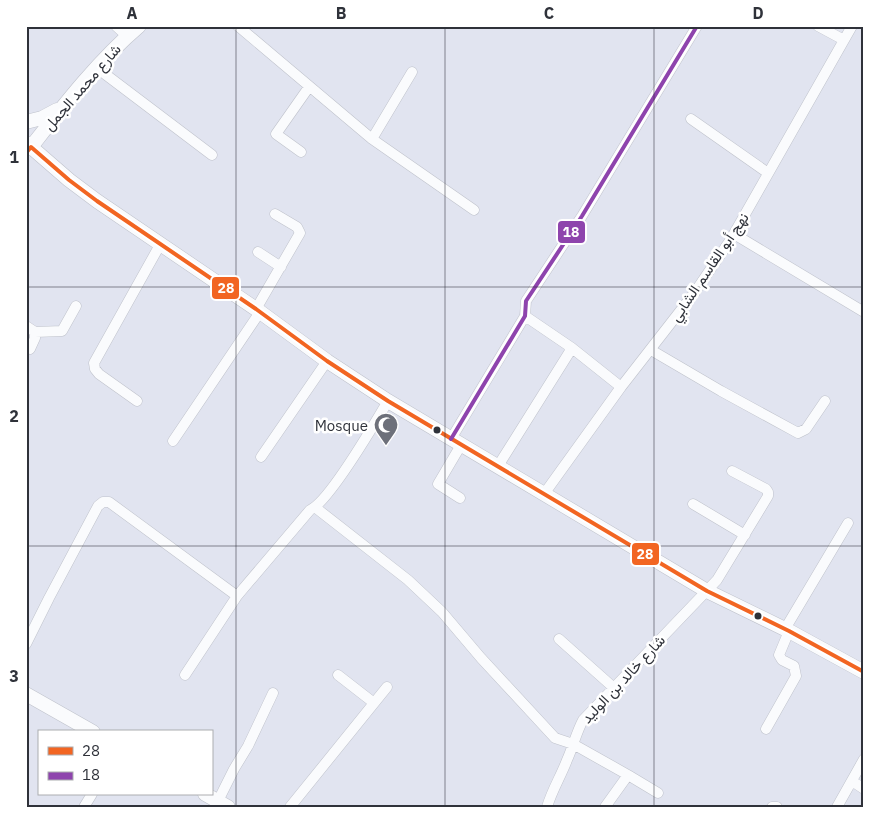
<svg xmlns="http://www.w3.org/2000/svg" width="890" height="833" font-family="'IBM Plex Sans',Vazirmatn,sans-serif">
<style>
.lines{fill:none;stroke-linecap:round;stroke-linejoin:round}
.street-casing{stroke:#bfc2cb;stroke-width:11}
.secondary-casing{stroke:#bfc2cb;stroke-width:15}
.street{stroke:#fafbfd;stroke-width:10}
.secondary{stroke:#fafbfd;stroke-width:14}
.bus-1-casing{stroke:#fff;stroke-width:8}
.bus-2-casing{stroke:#fff;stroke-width:8}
.bus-1{stroke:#f26522;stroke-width:4}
.bus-2{stroke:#8e44ad;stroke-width:4}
.grid{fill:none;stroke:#2f323a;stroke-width:1;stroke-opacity:0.55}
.bus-dot{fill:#2f323a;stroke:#fff;stroke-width:2}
.labels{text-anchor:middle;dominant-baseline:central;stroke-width:5;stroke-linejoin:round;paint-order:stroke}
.street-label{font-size:15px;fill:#2f323a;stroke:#fff}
.poi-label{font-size:15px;fill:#2f323a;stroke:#fff;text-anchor:end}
.line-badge{stroke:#fff;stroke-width:2}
.badge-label{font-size:14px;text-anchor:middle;font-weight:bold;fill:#fff}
.neatline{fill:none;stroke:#2f323a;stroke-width:2}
.grid-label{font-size:16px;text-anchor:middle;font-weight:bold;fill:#2f323a}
</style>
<rect width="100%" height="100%" fill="#e1e4f0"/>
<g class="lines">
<defs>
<path id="street" d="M116,26L127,36
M238,26L372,139L474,210
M818,26L844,40
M97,68L212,155
M691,119L768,173
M372,139L412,72
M301,152L276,134L309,87
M734,234L864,312
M258,252L281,267
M256,309L300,233L297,227L275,214
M525,316L572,348L621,387
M26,326L35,332L62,331L76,306
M30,349L35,338V332
M651,350L721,391L798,433L806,429L825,401
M137,401L99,374L95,369L94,363L161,243
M451,439L525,316L526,301L582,216L697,26
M173,441L260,312
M261,457L327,361
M498,466L572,348
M544,494L621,387L695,292L731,239L852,26
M460,498L438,484L461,445
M693,504L745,535
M316,508L408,580L442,612L481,658L555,738L573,744L628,775L605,807
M785,629L848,523
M559,639L614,688
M26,644L49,598L98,506L103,502H109L237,596
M185,675L237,596L310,510C329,502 375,423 388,401
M338,675L374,703
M766,729L796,676L794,666L782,660L779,655L789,631
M628,775L658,793
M852,781L864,789
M84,807L92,794
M215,807L234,769L248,746L273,693
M290,807L387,687
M547,807C552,790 561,776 567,760C573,747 576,733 583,720L717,580L768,496V492L766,489L732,471
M772,807H777
M837,807L864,759"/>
<path id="secondary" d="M26,122L42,118L57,110
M26,143L31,147C64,105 98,61 139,26
M31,147L69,180L97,201L256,309L327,361L388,401L707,591L789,631L864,672
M26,694L93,732
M205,794L228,807"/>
</defs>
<!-- street casing -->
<use href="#street" class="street-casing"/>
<!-- secondary casing -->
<use href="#secondary" class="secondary-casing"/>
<!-- street -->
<use href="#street" class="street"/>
<!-- secondary -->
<use href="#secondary" class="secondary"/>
<defs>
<path id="bus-1" d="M26,153L31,147L69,180L97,201L256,309L327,361L388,401L707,591L789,631L864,672"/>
<path id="bus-2" d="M451,439L525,316L526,301L582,216L697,26"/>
</defs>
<!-- bus-1 casing -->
<use href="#bus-1" class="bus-1-casing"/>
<!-- bus-2 casing -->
<use href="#bus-2" class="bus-2-casing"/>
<!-- bus-1 -->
<use href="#bus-1" class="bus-1"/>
<!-- bus-2 -->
<use href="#bus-2" class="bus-2"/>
</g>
<!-- grid -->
<path class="grid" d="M236,26V807M445,26V807M654,26V807M26,287H864M26,546H864"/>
<!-- icons -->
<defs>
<symbol id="mosque-pin" viewBox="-11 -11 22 30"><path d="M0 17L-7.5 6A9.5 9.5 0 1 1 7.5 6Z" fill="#6d707a" stroke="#fff"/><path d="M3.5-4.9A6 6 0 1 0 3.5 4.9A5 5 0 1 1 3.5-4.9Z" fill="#fff"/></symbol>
</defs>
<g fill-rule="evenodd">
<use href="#mosque-pin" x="372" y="411" width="28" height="38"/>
</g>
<!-- markers -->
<g class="bus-dot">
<circle cx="437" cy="430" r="4.5"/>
<circle cx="758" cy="616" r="4.5"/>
</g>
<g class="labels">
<!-- street labels -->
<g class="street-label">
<text transform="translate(82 87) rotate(-49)">شارع محمد الجمل</text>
<text transform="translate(709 267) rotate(-56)">نهج أبو القاسم الشابي</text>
<text transform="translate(623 679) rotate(-47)">شارع خالد بن الوليد</text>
</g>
<!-- poi labels -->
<g class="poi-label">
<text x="368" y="425">Mosque</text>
</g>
</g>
<g class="line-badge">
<rect x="557" y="220" width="29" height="24" rx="5" fill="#8e44ad"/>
<rect x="211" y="276" width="29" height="24" rx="5" fill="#f26522"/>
<rect x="631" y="542" width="29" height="24" rx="5" fill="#f26522"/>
</g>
<g class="badge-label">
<text x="571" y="237">18</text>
<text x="226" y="293">28</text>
<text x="645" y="559">28</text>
</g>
<!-- border -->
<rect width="890" height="833" fill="none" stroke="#ffffff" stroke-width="55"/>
<!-- legend -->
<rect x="38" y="730" width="175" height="65" fill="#ffffff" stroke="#acadb0"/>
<rect x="48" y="747" width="25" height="8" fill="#f26522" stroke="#acadb0"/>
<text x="82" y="756" font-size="15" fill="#2f323a">28</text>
<rect x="48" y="772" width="25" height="8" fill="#8e44ad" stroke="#acadb0"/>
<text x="82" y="780" font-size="15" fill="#2f323a">18</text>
<rect x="28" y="28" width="834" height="778" class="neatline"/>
<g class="grid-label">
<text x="132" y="19">A</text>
<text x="341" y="19">B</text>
<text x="549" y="19">C</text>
<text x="758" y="19">D</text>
<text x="14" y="163">1</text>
<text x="14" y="422">2</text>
<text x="14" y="682">3</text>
</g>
</svg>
